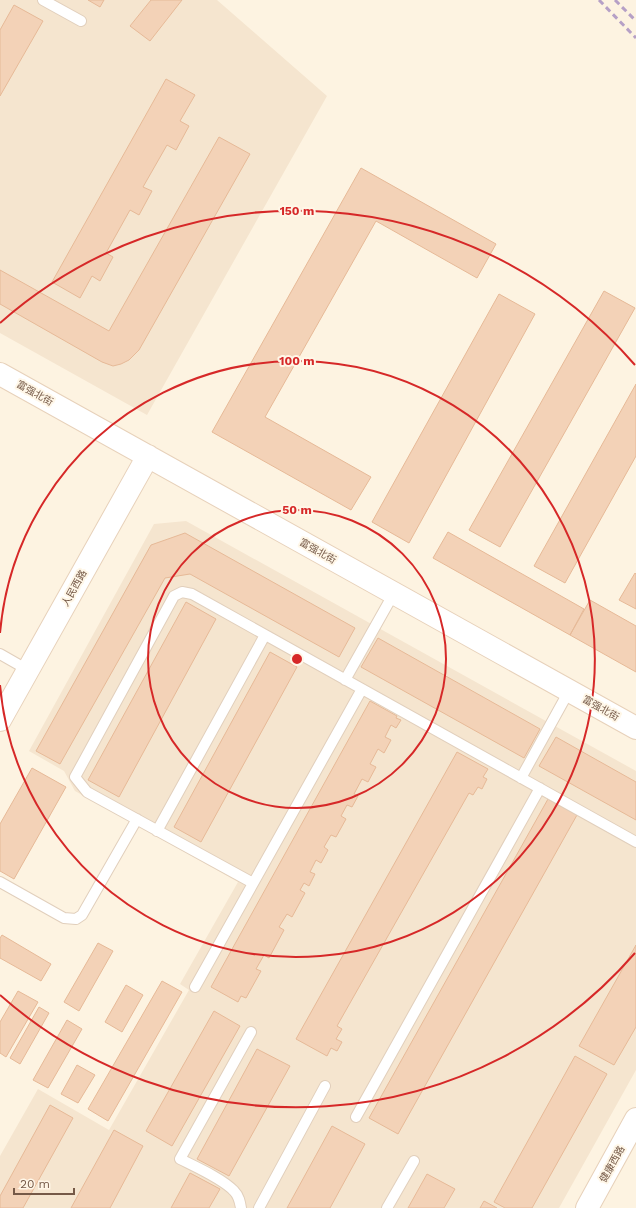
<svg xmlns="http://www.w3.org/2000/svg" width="636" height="1208" font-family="'Work Sans','Noto Sans SC',sans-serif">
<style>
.residential{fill:#f5e5cf}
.building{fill:#f3d2b7;stroke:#e6b997}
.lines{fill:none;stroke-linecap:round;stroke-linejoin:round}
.lane-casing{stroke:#e1cfbc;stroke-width:12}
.secondary-casing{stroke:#e7d1ba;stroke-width:24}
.lane{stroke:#fff;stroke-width:10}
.secondary{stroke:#fff;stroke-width:22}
.rail{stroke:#b6a0c6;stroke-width:3;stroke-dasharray:6 4;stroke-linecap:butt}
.ring{fill:none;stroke:#d62828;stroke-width:2}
.labels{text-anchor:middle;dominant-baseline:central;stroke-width:4;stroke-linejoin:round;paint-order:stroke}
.street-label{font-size:10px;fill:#755947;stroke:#fff7e8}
.centre{fill:#d62828;stroke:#fff7e8;stroke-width:2}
.ring-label{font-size:12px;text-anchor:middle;font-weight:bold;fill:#d62828;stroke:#fff7e8;stroke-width:4;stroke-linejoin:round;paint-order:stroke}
</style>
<rect width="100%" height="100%" fill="#fdf3e1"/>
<!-- residential -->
<path class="residential" d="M0,0H217L327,96L147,415L0,333Z
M186,521L636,771V1070L559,1208H0V1156L38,1089L109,1130L189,990L180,984L238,882L75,791L64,771L29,751L154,524Z"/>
<!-- building -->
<path class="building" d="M88,0H104L100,7Z
M151,0H182L150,41L130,26Z
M14,5L43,21L0,96V30Z
M166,79L195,95L180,121L189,126L176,150L167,145L143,187L152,191L139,215L130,210L106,253L113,257L100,281L92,276L80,298L52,282Z
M219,137L250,154L139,350L129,360L121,364L113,366L102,362L0,304V270L109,331Z
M361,168L496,244L477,278L376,221L265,417L371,477L351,510L212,432Z
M604,291L635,308L500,547L469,530Z
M499,294L535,314L409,543L372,522Z
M636,384V456L565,583L534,566Z
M448,532L584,609L570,635L433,558Z
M185,533L355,628L339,657L190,574L165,578L60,764L36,751L151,545Z
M635,573L636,574V609L619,600Z
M590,600L636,626V672L570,635Z
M186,602L216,619L119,797L88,780Z
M378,638L540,729L524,758L361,667Z
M270,652L297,667L201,842L174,827Z
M370,701L397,716L396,718L401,720L396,728L391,725L385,737L391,740L384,753L378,749L370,764L376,767L368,782L362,779L354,794L358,796L352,807L347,805L341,816L346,819L336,837L331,835L324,847L328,850L321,863L316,860L310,872L315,874L309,886L304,883L300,890L305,893L292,917L287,914L279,927L284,930L269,958L264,955L256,969L261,971L246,998L241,996L238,1002L211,987Z
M556,737L636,782V820L539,766Z
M457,752L488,769L483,777L487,779L482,789L478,787L473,795L469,793L337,1026L342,1029L336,1039L342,1042L337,1051L331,1048L327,1056L296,1039Z
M32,768L66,787L14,879L0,871V824Z
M548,799L577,815L398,1134L369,1118Z
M2,935L51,964L41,981L0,958V938Z
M98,943L113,951L79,1011L64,1002Z
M636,945V1027L614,1065L579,1046Z
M162,981L182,992L108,1121L88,1109Z
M126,985L143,995L122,1032L105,1022Z
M18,991L38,1002L6,1057L0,1053V1022Z
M39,1007L49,1013L20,1064L10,1058Z
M214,1011L240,1026L172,1146L146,1131Z
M67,1020L82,1029L48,1088L33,1080Z
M257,1049L290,1066L229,1176L197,1159Z
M575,1056L607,1074L532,1208H505L494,1202Z
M77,1065L95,1075L78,1103L61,1094Z
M50,1105L73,1118L23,1208H0V1196Z
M332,1126L365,1144L330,1208H287Z
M114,1130L143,1146L110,1208H71Z
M190,1173L220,1189L209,1208H171Z
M427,1174L455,1189L444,1208H408Z
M484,1201L497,1208H480Z"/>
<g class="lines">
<defs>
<path id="lane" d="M43,0L81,21
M0,654L28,670
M345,680L394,593
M521,778L569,691
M157,831L265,635
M0,882L64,918L76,919L82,915L137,819
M253,883L87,792L75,777L174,596L182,592L192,594L636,842
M195,987L362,689
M356,1117L540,788
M241,1208C240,1202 239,1196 234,1191C223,1179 196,1167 180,1159L251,1032
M259,1208L325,1086
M387,1208L414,1161"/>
<path id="secondary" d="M0,374L636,728
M0,720L148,456
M587,1208L636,1119"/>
</defs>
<!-- lane casing -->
<use href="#lane" class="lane-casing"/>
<!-- secondary casing -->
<use href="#secondary" class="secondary-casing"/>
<!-- lane -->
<use href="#lane" class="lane"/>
<!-- secondary -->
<use href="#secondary" class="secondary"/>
<!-- rail -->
<path class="rail" d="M599,0L636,38
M615,0L636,21"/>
</g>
<!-- distance rings -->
<g class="ring">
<circle cx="297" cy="659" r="149"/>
<path d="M0 633A298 298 0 1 1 0 685"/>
<path d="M635 953A448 448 0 0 1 0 995M0 323A448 448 0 0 1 635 365"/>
</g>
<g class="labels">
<!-- street labels -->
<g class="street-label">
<text transform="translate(35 393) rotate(29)">富强北街</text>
<text transform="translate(318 551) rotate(29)">富强北街</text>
<text transform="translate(74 588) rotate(-61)">人民西路</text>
<text transform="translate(601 708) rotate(29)">富强北街</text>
<text transform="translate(612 1164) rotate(-61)">健康西路</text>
</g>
</g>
<circle cx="297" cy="659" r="6" class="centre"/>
<g class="ring-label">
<text x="297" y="215">150 m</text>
<text x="297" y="365">100 m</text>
<text x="297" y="514">50 m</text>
</g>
<!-- scale -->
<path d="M14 1188v6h60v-6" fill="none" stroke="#755947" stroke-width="2"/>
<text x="20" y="1188" font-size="12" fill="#755947" stroke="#fff7e8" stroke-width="3" paint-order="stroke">20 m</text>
</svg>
